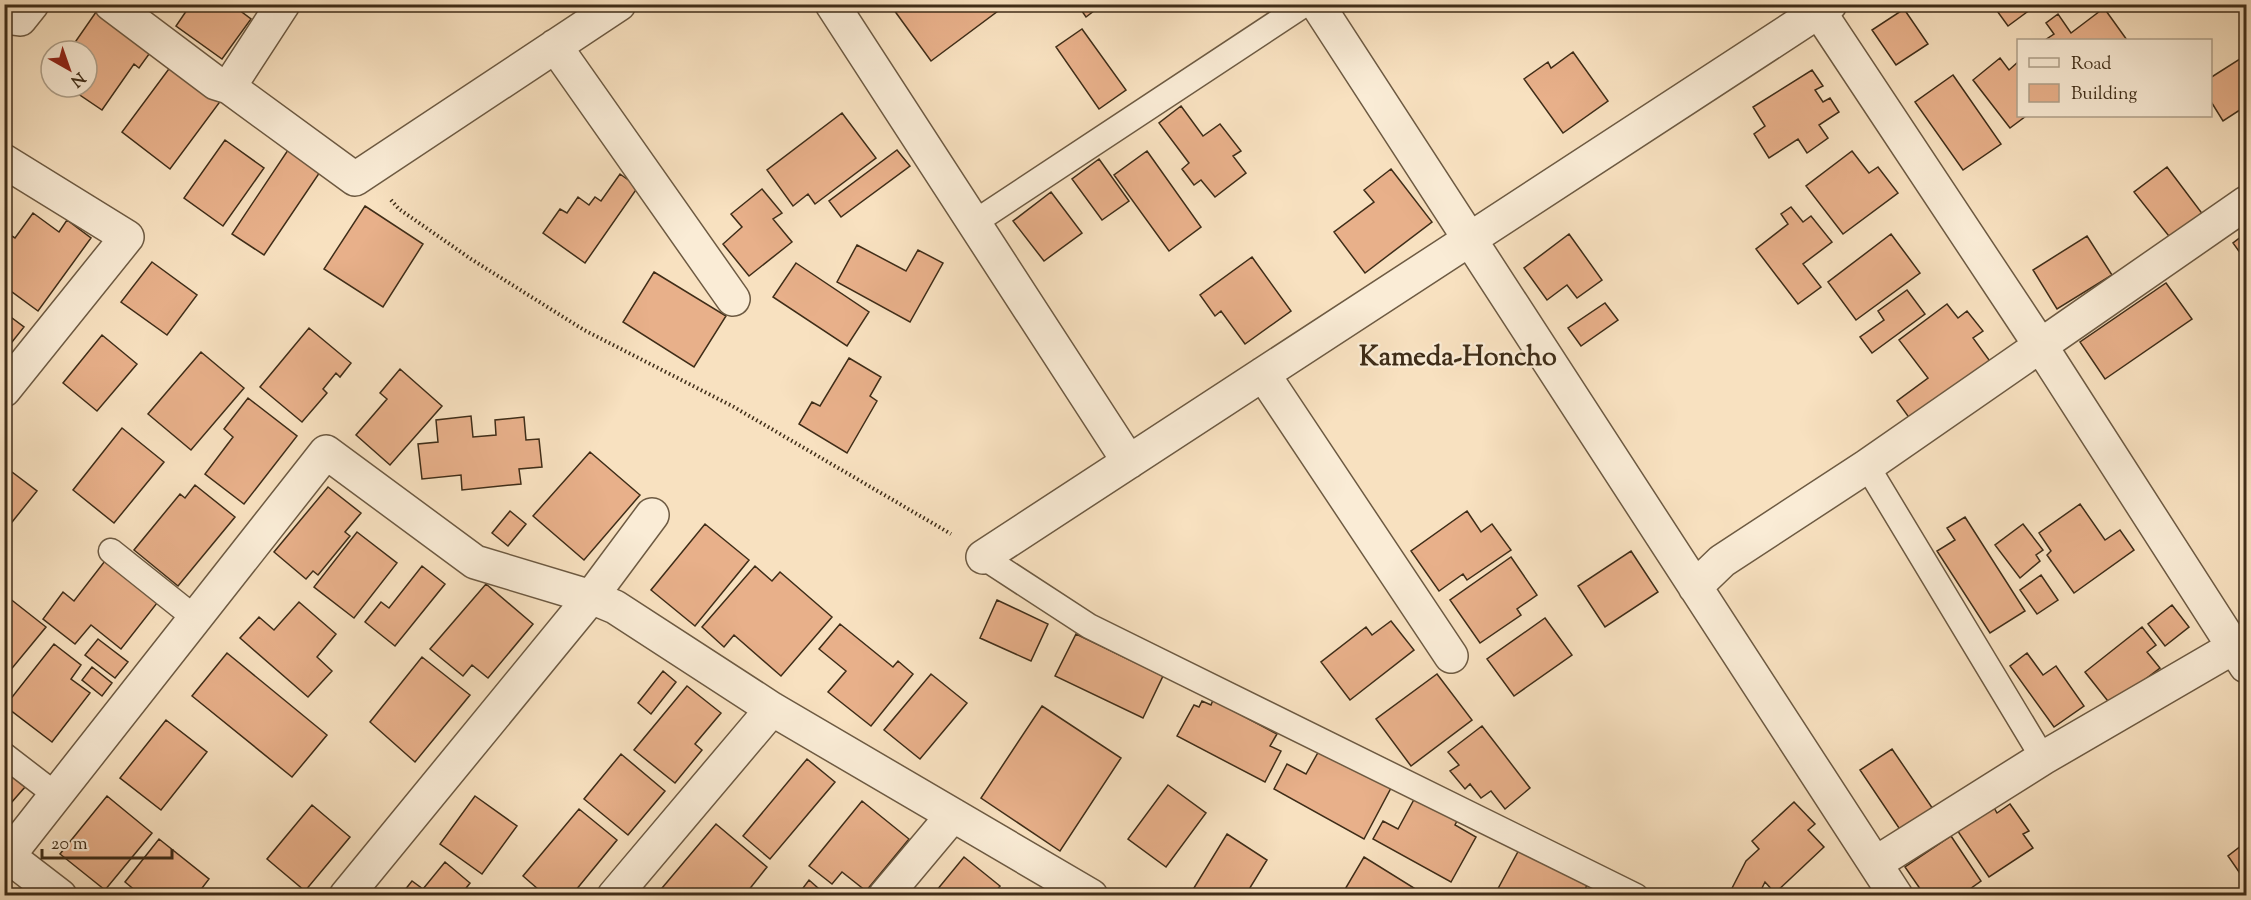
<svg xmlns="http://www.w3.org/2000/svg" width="2251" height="900" font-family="'Sorts Mill Goudy',serif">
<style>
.building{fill:#e8b08a;stroke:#3f2d18;stroke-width:1.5}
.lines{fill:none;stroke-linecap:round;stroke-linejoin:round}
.lane-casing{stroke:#6d5a42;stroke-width:27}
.street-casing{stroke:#6d5a42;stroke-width:36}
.path{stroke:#3f2d18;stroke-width:4;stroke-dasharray:1.5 3;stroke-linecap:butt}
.lane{stroke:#faecd6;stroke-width:24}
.street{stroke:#faecd6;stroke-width:33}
.labels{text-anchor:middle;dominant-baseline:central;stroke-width:4.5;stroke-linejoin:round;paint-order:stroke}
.quarter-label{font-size:27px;font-weight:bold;fill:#3f2d18;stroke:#faecd6}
</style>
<rect width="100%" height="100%" fill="#f8e1c0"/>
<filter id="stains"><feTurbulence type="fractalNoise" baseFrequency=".00333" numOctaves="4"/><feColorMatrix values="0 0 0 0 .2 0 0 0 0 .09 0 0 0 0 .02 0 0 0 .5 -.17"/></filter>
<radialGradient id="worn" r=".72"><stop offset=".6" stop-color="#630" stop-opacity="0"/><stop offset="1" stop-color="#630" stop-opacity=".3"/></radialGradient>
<!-- building -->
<path class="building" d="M191,4H231L251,19L222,59L176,26Z
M901,4H1000L1002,8L931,61L894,10Z
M1077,4H1103L1086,17Z
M1992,4H2038L2008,26Z
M2104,8L2127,40H2045L2054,34L2046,23L2058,14L2071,33Z
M1904,9L1928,44L1896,65L1872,30Z
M96,12L152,50L139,68L134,64L102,110L68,87H87V51H69Z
M1082,29L1126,90L1099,109L1056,47Z
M1573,52L1608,101L1563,133L1524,79L1548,62L1551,68Z
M2246,55V106L2223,121L2210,100V78Z
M2000,58L2009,70L2018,62V116H2026L2010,128L1973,80Z
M174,62L222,99L170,169L122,132Z
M1812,70L1823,86L1815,90L1823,102L1830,98L1839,112L1819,125L1828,138L1807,153L1798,139L1769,158L1754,134L1765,126L1753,107Z
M1953,75L2001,144L1963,170L1915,102Z
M1181,106L1203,136L1220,124L1241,151L1233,156L1246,173L1215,197L1201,180L1194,185L1182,169L1189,163L1159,123Z
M842,113L876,158L815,204L808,194L793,206L767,170Z
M225,140L264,168L223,226L184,198Z
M288,150L320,172L264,255L232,234Z
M897,150L910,166L841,217L829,201Z
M1147,151L1201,227L1169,251L1114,175Z
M1852,151L1869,173L1878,167L1898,193L1843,234L1806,186Z
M1099,159L1129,201L1102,220L1072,179Z
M2167,167L2204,216L2172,240L2134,192Z
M1391,169L1432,222L1365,273L1334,232L1374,202L1364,190Z
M620,174L638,187L585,263L543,233L560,209L567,213L578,197L589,205L595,197L601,201Z
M762,189L782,213L773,219L792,242L749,276L723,244L742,227L731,214Z
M1051,192L1082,233L1044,261L1013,221Z
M365,206L423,244L383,307L324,269Z
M1791,207L1803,222L1811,216L1832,242L1803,264L1821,287L1798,304L1756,249L1788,224L1781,214Z
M33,213L59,232L67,220L91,238L38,311L4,286V231L15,238Z
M2246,233V261L2233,243Z
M1569,234L1602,280L1577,298L1567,285L1547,300L1524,268Z
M1891,234L1920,273L1856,320L1828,282Z
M2087,236L2112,275L2057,309L2033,270Z
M857,245L906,271L918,250L943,263L910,322L837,282Z
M1252,257L1291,311L1245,344L1221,311L1215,316L1200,295Z
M152,262L197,295L167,335L121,302Z
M796,263L869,312L847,346L773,297Z
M654,272L726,316L694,367L623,322Z
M2166,283L2192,319L2105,379L2080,342Z
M1907,290L1925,314L1872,353L1860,337L1884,320L1878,311Z
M1605,303L1618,320L1581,346L1568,328Z
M1947,304L1958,318L1967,311L1983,331L1973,338L1992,364L1913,423L1897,401L1928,378L1899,340Z
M4,312L24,327L4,352Z
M309,328L351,363L340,377L336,373L323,389L327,393L302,422L260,387Z
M102,335L137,364L97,411L63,383Z
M201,352L244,388L191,450L148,414Z
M849,358L881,377L870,396L877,401L847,453L799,424L812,402L820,406Z
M400,369L442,406L390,465L356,435L387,399L380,393Z
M248,398L297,436L244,504L205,474L233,437L224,429Z
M471,416L473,437L496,435L495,420L524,417L526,440L539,439L542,467L519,469L521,484L462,490L461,475L422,479L418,444L438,442L436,420Z
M122,428L164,462L114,523L73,490Z
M590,452L640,495L584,560L533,516Z
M4,466L37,491L4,532Z
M195,485L235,517L178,586L134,550L180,494L185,498Z
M328,487L361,513L345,532L350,536L318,575L313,571L306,579L274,552Z
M2080,504L2105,540L2120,530L2134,550L2074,593L2047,555L2051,551L2039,533Z
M510,511L526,524L508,546L492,533Z
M1467,511L1481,532L1492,524L1511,550L1467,580L1463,574L1439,591L1411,551Z
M1965,517L2025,611L1990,633L1937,551L1955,540L1947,528Z
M705,524L749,560L695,626L651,590Z
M2023,524L2043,550L2036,555L2040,561L2020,578L1995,545Z
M357,532L397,563L354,618L314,587Z
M1631,551L1658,592L1605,627L1578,586Z
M108,557L161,598L121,649L91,625L75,644L43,619L63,592L74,601Z
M1511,557L1537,595L1517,609L1521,615L1480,643L1450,600Z
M422,566L445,584L395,646L365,622L381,602L389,608Z
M755,566L772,581L780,572L832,617L781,676L734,635L724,647L702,627Z
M2041,575L2058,600L2037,614L2020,590Z
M486,584L533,624L488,678L472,665L463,676L430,649Z
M4,594L46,627L4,678Z
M997,600L1048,624L1031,661L980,638Z
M299,602L336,634L317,657L332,671L308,697L240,638L259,617L274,630Z
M2172,605L2189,627L2165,646L2148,624Z
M1545,618L1572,655L1514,696L1487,659Z
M1391,621L1414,650L1350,700L1321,662L1366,627L1372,635Z
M840,624L893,667L898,661L913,674L871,726L828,692L846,671L819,649Z
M2142,627L2156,645L2147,652L2160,668L2111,705L2085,672Z
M1076,634L1163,676L1143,718L1055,676Z
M98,639L128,662L115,678L85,655Z
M54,644L81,665L71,679L90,693L52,742L5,706Z
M227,653L327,735L292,777L192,696Z
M2027,653L2043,675L2056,666L2084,706L2054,727L2010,666Z
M422,657L470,695L415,762L370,722Z
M92,667L112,683L102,696L82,680Z
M663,671L676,682L651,714L638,703Z
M931,674L967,703L920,759L884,730Z
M1437,674L1472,720L1411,766L1376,719Z
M687,686L721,713L695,744L702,750L675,783L634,750Z
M1213,700L1277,734L1270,746L1281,751L1265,782L1177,736L1194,705L1199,707L1202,701L1211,705Z
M1042,706L1121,758L1060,851L981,798Z
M166,720L207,752L161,810L120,778Z
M1482,726L1530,788L1505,809L1491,791L1481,798L1470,784L1465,789L1450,771L1459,765L1448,752Z
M1320,749L1391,788L1364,839L1274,789L1287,764L1306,774Z
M1892,749L1933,809L1901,831L1860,770Z
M621,754L665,791L628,835L584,799Z
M807,759L835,782L770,859L743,836Z
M4,770L25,787L4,811Z
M1168,785L1206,813L1166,867L1128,839Z
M1417,794L1459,817L1455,825L1476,837L1451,882L1373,839L1383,821L1398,829Z
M107,796L152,833L105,890L60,854Z
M475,796L517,826L482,874L440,844Z
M862,801L909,839L866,891L842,872L832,884L809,866Z
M1794,802L1815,824L1808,830L1824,847L1775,893L1765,882L1758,896L1729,894L1746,861L1759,849L1752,841Z
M2010,804L2029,831L2023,834L2033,848L1989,877L1957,830L1993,806L1997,813Z
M312,805L350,837L305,891L267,859Z
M579,809L617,840L571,896H546L523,876Z
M716,824L767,867L744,896H659L657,894Z
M1227,834L1267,860L1245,896H1189Z
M1951,836L1981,881L1960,896H1925L1905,867Z
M159,839L209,879L196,896H142L125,882Z
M2246,842V882L2228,856Z
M1520,848L1587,885L1582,896H1494Z
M964,857L1000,886L992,896H932Z
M1364,857L1414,888L1410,896H1341Z
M445,862L470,883L460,896H400L412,881L423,889Z
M809,880L827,896H797Z"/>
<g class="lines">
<defs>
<path id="lane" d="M975,222L1305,4
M1867,466L2043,758
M111,551L195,618
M983,557L1089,626L1636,896
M4,755L56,795"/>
<path id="street" d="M111,4L216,83L229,87L355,179L619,4
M832,4L1129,462
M1317,4L1896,896
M1814,4L2040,345L2246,666
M4,17L20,19L32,4
M555,46L733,299
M229,87L283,4
M4,161L127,237L4,390
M1263,374L1451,656
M983,557L1830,4
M1695,587L1722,561L1867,466L2246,203
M1876,863L2043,758L2234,647
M60,896L8,856L326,452L475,562L591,597L615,607L772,709L1091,896
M346,896L591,597L652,515
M614,896L772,709
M885,896L953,815"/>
</defs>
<!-- lane casing -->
<use href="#lane" class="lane-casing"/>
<!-- street casing -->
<use href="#street" class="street-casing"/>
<!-- path -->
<path class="path" d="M391,200L399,209L471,259L584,330L734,407L951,534"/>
<!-- lane -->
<use href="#lane" class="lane"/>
<!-- street -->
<use href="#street" class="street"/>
</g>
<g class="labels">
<!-- quarter labels -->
<g class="quarter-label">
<text x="1458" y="358">Kameda-Honcho</text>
</g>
</g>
<!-- margin -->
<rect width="2251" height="900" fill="none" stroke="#f8e1c0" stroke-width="24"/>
<rect x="6" y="6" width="2239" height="888" fill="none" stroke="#3f2d18" stroke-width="3"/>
<rect x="12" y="12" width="2227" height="876" fill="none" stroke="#3f2d18" stroke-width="1.5"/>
<!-- legend -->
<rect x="2017" y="39" width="195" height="78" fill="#faecd6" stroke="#afa08a" stroke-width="1.5"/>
<rect x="2029" y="58" width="30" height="9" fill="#faecd6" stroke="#afa08a" stroke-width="1.5"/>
<text x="2071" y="69" font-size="18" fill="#3f2d18">Road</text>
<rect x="2029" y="84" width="30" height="18" fill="#e8b08a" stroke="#afa08a" stroke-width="1.5"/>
<text x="2071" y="99" font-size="18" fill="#3f2d18">Building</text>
<!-- north arrow -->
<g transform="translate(69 69) rotate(140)"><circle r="28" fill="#faecd6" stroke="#afa08a" stroke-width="1.5"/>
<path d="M0-4.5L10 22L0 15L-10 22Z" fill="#8f2418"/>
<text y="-9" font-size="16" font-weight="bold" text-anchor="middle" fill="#3f2d18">N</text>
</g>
<!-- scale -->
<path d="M42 849v9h130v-9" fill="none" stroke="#3f2d18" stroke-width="3"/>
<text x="51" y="849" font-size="18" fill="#3f2d18" stroke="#faecd6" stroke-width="4.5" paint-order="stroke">20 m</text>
<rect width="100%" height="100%" filter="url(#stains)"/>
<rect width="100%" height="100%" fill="url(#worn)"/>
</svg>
